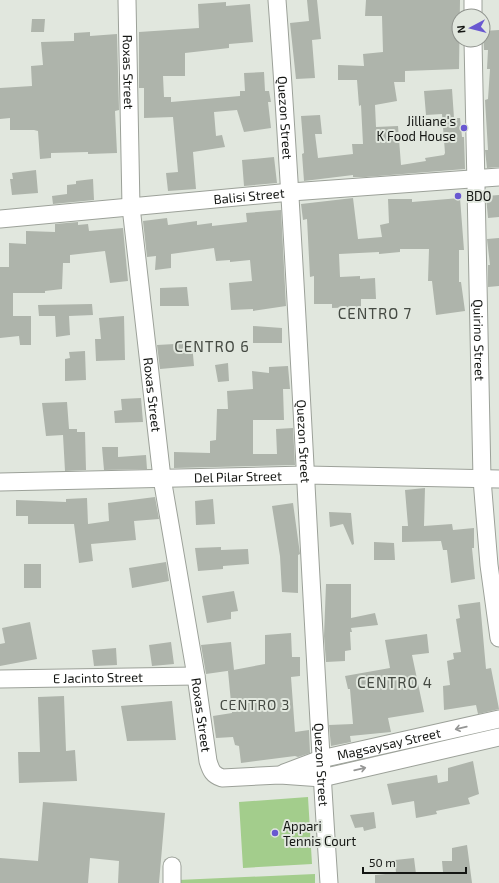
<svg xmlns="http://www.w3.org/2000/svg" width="499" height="883" font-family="'Exo 2',sans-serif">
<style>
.green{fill:#a3cd8c}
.building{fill:#aeb4ab}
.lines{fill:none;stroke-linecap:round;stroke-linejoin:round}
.minor-casing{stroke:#9ca199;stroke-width:19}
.minor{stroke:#fff;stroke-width:17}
.oneway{stroke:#959695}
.poi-dot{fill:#6958d1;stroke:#e1e7de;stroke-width:1.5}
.labels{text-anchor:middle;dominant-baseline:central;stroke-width:4;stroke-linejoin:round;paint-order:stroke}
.street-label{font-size:13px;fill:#141613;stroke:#e1e7de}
.poi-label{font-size:13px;fill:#141613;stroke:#e1e7de;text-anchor:start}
.neighbourhood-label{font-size:14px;letter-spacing:1px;fill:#454a43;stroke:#e1e7de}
.quarter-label{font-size:15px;letter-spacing:1px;fill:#454a43;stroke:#e1e7de}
</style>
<rect width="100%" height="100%" fill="#e1e7de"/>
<!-- green -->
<path class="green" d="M308,797L312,864L243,868L239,802Z
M315,874V883H178V880Z"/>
<!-- building -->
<path class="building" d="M307,0H317L321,39L312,40L315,78L296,79L290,23L309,21Z
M366,0H460L459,69L405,71V82H394L397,101L375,105L376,127L398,126L401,165L426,161L425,158L444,155L445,153L442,114L426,115L424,91L452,89L454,118H460L462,137H464L465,169L365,177H353V175L304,181L302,154L304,153L301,116L320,115L322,134H315L318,158L353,154L352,144H363L361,105L359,106L357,80H338V65L364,66L363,54L383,52L382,16H365Z
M226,2V6L250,4L253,42L229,44V48L185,53V76H163L164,97H171V102L240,96V91H245L244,73L264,72L265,91H269L271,102H268L271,128L244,132L237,110L214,112L216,136L222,135L225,147L193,152L196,189L168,191L166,173L178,172L173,117L144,118V88H139V32L199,28L198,4Z
M32,19H45L44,32H31Z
M499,30V167L487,168L485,150H488L485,100L488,99L490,69H487L488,50H484L483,31Z
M90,32V36L117,34L119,110L115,111L117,153L88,154V152L51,153V158L40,159L38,131L34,130H10V118L0,119V88L32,86L31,66L43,65L41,42L74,41V33Z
M274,157L277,183L244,186L242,160Z
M36,170L38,193L12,195L10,179H13L12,173Z
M93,179L94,200L53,204L52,196L67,194V185L76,184V181Z
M499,195V217L488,218L486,196Z
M353,198L358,239L382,237L380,225L389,223L388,199H412V202L460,198L464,250H459V282H461L465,311L436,315L432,281H428L429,249H400V252L379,254V252L339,254L340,277L360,276V279L375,278L376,299H361V307L332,308V304H314V276L310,277L307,219L303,220L301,204Z
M281,210L286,306L253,311V309L231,310L229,283L252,281L250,260L230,262V260L216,261L214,248L171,254V268L155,270L156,256L147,257L143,221L167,218L168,225L197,221V225L212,223V226L247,222L246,213Z
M78,222V225L88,224L89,231L123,228L128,281L110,283L105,251L70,255V263H63L62,289L45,291V293H13V316H31V345H20L19,336L0,338V267H9V243L26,244V231L55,232V224Z
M499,238V286L488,287V265H490L487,239Z
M187,287L189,306H160V288Z
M92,304L93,315L69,316L70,335L56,337L55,316H39L38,305Z
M124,316L125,360L96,361L95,339H101L99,318Z
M253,326L282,328V343H253Z
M192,343L194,366L160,369L157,345Z
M85,351L86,380L65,381V359L70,358L69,352Z
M228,363L229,381L218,382L215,365Z
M288,366L290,389H283L284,420H253V454H277L276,429L293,428L295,465L174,468V452L210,453V441L216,440L217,409H228L227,391L253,389L252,371L269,373V367Z
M141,398L143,422L115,423L114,411L122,410L121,399Z
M67,402L69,429H77V432H85L86,470L65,471L63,435L46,436L42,403Z
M102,447H118V457L146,455L147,469L104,470Z
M425,488L424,526L452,524L453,530L474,528V548H472L475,579L451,583L447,550H443L441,541L402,542V526H408L405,490Z
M155,497L159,519L134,521L136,540L91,544L93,561L79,563L74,524H28V516H16V500L66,502V499L87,498L88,524L109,521L108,503Z
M213,499L215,524L196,525L195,501Z
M293,503L300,554L298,555V593L282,592L280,556L272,506Z
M329,512L351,513L354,544L352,545L343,524L330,527Z
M374,542L394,543L395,560H374Z
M221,547V550L248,549L249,564L223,566V569L198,571L195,548Z
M166,562L169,581L132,588L129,568Z
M24,564H41V588H24Z
M326,584H351V618L375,613L378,625L351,628L352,632H350L351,650L345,651V661L326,662L324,636Z
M234,591L238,611L231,612V619L207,623L202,596Z
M480,602L486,669L491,668L499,709L478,714L476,705L444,710L443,686L450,685L447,661L454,659L453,653L461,652L456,619L460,618L458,605Z
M30,622L37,659L0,666V644L5,643L2,628Z
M291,633L292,657H300V676L291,677L295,732L309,730L310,753L298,757L295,756L241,763L239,746L235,745L233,737L216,738L213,716L232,713L228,671L265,664V635Z
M427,634L429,653L412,655L424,712L388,718L391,732L350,736L351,742L331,746L329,725L353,724L350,689H348L345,676L390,668L385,640Z
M171,642L174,664L152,666L149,645Z
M231,642L234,670L206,674L201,645Z
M116,648L117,665L94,666L92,650Z
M64,696L66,751L75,750L77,781L19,783L18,752H40L38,697Z
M172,701L176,740L127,741L121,706Z
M473,761L479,794L468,798L470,804L436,811L437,814L416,818L414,801L392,805L387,784L437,775L438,783L448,781V768Z
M43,802L165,813L159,883H118L119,861L90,858L88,883H0V858L38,861Z
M374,812L376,828L364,831L363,827L355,828L350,815Z
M467,845L472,883H375V875L396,873L395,860L414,858L416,874L443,872L442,861H452V848Z"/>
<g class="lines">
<defs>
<g id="minor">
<path id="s1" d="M127,0L131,207L162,478L196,676L208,761C211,771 213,775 222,778L280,775L322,778L499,737"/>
<path id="s2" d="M277,0C299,294 309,589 329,883"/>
<path d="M473,0V16"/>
<path id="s3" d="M473,40L482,479L489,565L499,638"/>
<path id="s4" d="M0,219L291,192L499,177"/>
<path id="s5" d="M0,482L306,475L499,479"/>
<path id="s6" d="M0,679L196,676"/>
<path id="s7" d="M284,773L321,759L499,719"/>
<path d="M172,883V866"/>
</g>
</defs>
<!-- minor casing -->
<use href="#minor" class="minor-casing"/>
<!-- minor -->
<use href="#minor" class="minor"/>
</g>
<!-- one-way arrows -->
<defs><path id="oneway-shaft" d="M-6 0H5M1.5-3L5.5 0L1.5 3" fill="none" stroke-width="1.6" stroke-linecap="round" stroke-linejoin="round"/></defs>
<g class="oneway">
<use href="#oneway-shaft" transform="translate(461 728) rotate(167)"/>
<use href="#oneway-shaft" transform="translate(360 769) rotate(-13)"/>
</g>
<!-- markers -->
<g class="poi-dot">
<circle cx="464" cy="128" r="4"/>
<circle cx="458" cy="196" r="4"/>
<circle cx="275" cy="833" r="4"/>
</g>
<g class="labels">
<!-- street labels -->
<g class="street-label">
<text stroke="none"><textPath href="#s1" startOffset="72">Roxas Street</textPath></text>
<text stroke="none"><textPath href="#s2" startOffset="118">Quezon Street</textPath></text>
<text stroke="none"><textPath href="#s4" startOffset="250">Balisi Street</textPath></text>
<text stroke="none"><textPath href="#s3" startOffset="300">Quirino Street</textPath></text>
<text stroke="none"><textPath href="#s1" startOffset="396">Roxas Street</textPath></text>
<text stroke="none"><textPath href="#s2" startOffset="442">Quezon Street</textPath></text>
<text stroke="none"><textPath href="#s5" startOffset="238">Del Pilar Street</textPath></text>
<text stroke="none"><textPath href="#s6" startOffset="98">E Jacinto Street</textPath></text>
<text stroke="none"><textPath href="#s1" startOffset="720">Roxas Street</textPath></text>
<text stroke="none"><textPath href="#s7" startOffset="109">Magsaysay Street</textPath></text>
<text stroke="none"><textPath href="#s2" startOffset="766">Quezon Street</textPath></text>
</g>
<!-- poi labels -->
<g class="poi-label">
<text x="456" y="121" text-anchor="end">Jilliane's<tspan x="456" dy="15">K Food House</tspan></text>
<text x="466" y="196">BDO</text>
<text x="283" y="826">Appari<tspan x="283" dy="15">Tennis Court</tspan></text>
</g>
<!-- neighbourhood labels -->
<g class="neighbourhood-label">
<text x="255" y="704">CENTRO 3</text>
</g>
<!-- quarter labels -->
<g class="quarter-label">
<text x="375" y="313">CENTRO 7</text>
<text x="212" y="346">CENTRO 6</text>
<text x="395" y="682">CENTRO 4</text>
</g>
</g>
<!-- north arrow -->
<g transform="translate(471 28) rotate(263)"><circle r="19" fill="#e1e7de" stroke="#8f938d"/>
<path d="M0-3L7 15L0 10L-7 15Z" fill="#6958d1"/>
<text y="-6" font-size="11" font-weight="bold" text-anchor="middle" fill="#141613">N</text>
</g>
<!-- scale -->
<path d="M363 867v6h103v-6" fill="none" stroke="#141613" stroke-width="2"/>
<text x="369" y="867" font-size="12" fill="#141613" stroke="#e1e7de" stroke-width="3" paint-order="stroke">50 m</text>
</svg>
